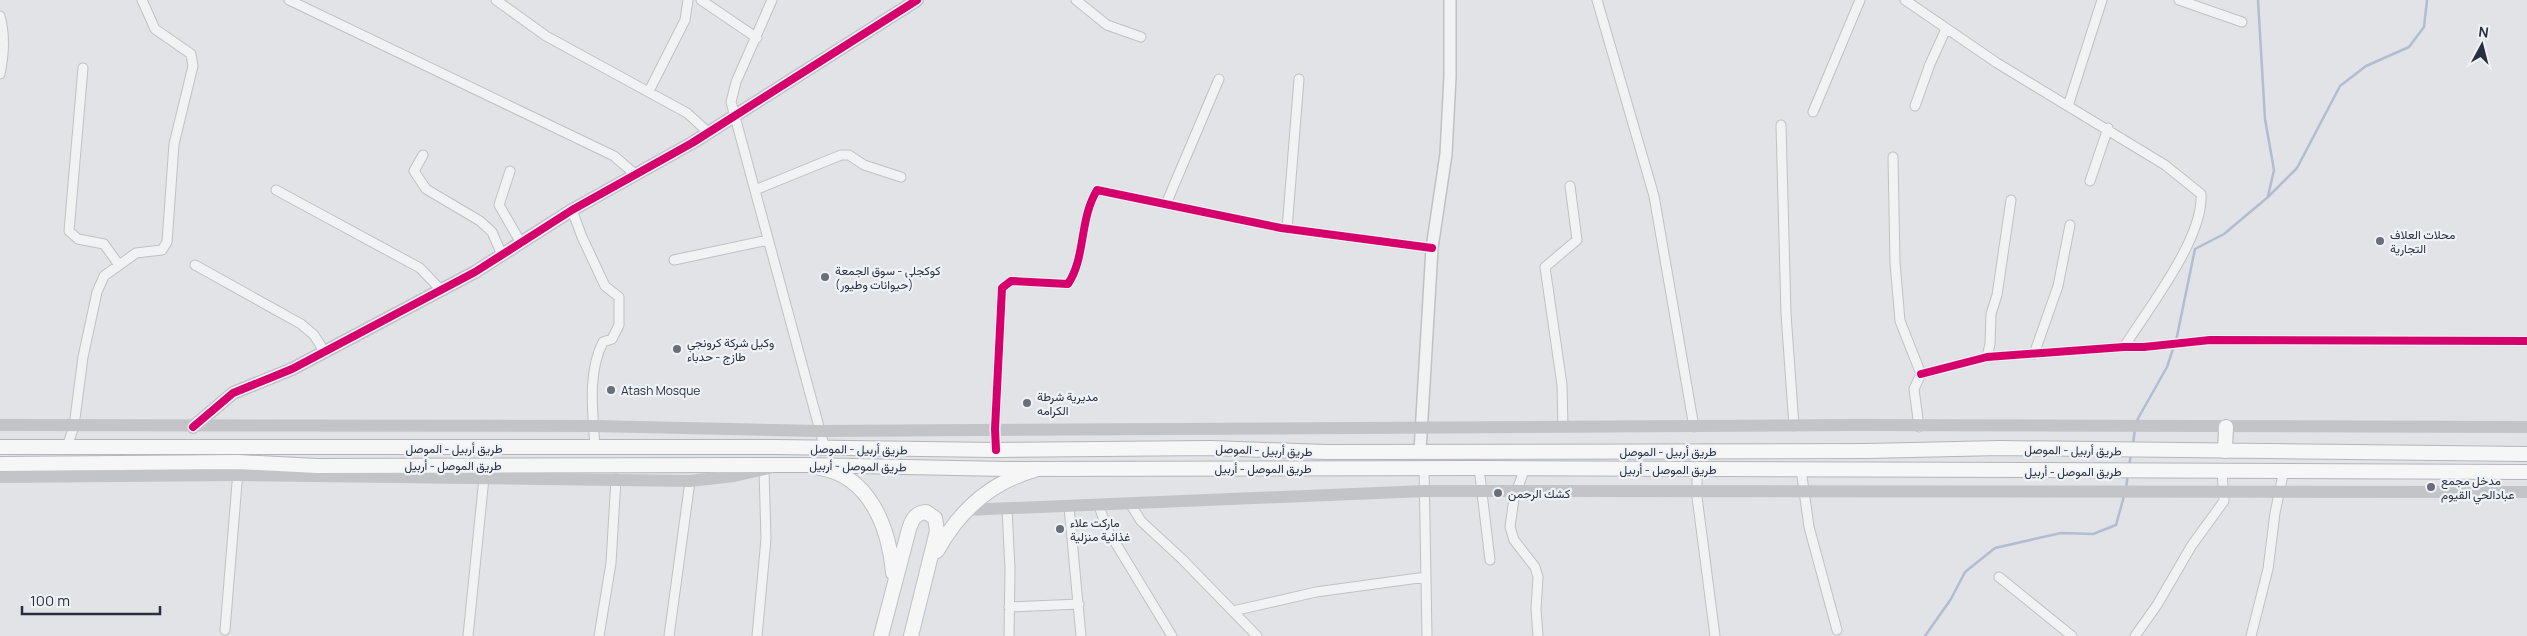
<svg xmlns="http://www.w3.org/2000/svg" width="2527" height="636" font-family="Manrope,Vazirmatn,sans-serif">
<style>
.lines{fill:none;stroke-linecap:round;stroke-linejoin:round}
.stream{stroke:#b1bdd0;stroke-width:2.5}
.minor-casing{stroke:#c0c1c4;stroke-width:11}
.tertiary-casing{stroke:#c0c1c4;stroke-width:14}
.primary-casing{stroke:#bec0c4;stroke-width:16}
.trunk-casing{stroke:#b4b6bb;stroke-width:16}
.minor{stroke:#f1f2f4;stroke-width:9}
.tertiary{stroke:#f1f2f4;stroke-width:11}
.secondary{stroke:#c3c4c8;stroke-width:12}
.primary{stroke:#f6f6f6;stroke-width:14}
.trunk{stroke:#f6f6f6;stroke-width:14}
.cycleway-casing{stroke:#eff2f6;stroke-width:11}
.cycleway{stroke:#d6006c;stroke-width:8}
.poi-dot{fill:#6a6e79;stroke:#eff2f6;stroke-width:2}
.labels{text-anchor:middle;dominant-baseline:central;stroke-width:4.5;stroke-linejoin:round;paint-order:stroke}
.poi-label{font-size:12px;fill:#292f3f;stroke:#eff2f6;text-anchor:start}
.street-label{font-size:12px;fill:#292f3f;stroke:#eff2f6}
</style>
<rect width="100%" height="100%" fill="#e2e3e6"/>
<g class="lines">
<!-- stream -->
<path class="stream" d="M2258,0L2265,119L2274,170L2268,196
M2176,341L2195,249L2224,234L2268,197L2297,168L2340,86L2366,66L2409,47L2424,27L2427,0
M2136,422L2167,367L2174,346
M2133,444L2135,429
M2129,466L2131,454
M2126,488L2128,474
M1925,636L1951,599L1965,572L1995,548L2061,533L2093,534L2116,525L2124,496"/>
<defs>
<path id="minor" d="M289,0L614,156L636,175
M496,0L546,36L687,113L708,132
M701,0L757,38
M772,0L736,82L731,102L825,449
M1076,0L1107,25L1141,37
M1597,0L1654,196L1694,427
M1905,0L1997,63L2165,165L2201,194C2204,238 2148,309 2124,347
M2179,0L2242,22
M0,16C5,34 4,55 0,74
M83,68L69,231L78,239L104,244L119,265
M649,91L685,20L688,0
M1915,106L1930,64L1946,29
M2068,106L2102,0
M1813,112L1860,0
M1781,125L1786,314L1794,426
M423,155L414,171L426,189L480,221L492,232L502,255
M1893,157L1895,263L1900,321L1921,374L1914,389L1919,427
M510,171L499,205L521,243
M2090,181L2108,128
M276,190L420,268L441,290
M755,190L841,155H849L864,165L901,177
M1166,204L1219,79
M572,210L582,237L605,286L619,297V325L612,339L603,342C587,373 593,414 595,448
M1287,229L1299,79
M674,260L768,240
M195,265L301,324L314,335L324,351
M2034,354L2058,286L2070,225
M1987,357L1990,344L1991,314L1997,295L2011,200
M1921,374L1987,357L2124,347H2144L2210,340L2527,341
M1563,427L1562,385L1545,267L1577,240L1570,186
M67,447L74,426L83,357L97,292L104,276L136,253L162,250L167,242L174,144L193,66L191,54L155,29L142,0
M996,450L995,429L1002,288L1011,281L1068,284C1086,257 1079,220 1097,190L1281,228L1432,248
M1424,468L1427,636
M1479,468L1490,560
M1525,468L1514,498L1510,527L1514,540L1535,567L1538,577L1536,609L1538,636
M1697,469V497L1715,636
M1801,469L1809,527L1837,630
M1131,505L1141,521L1182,559L1257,636
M1099,506L1107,529L1172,636
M1069,507L1081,636
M1007,509L1010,569L1009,636
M1999,577L2072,636
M1009,607L1079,604
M1233,611L1316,592L1426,577
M225,630L238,471
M468,636L484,478
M599,636L611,563L616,479
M669,636L690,481
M757,636L766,539L764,470
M2135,636L2157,605L2192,545L2224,501L2222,470
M2251,636L2268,569L2275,513L2284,470"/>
<path id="tertiary" d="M193,427L233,393L292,369L475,272L572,210L692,143L917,0
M1420,451L1432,248L1446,154L1450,77V0"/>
<path id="primary" d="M820,468C870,476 889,528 893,573
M937,551C959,511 991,482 1035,470
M881,636L909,529C912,520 915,513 926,512L935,518L937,531L911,636"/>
<path id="trunk" d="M0,447H776L996,450L1211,448L1325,452L1867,451L2000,448L2527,454
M2225,451L2226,427
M0,464L238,462L317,466L805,465L1006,469L1479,468L2527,472"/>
</defs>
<!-- minor casing -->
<use href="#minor" class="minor-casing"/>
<!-- tertiary casing -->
<use href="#tertiary" class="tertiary-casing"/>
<!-- primary casing -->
<use href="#primary" class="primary-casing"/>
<!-- trunk casing -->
<use href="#trunk" class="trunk-casing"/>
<!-- minor -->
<use href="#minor" class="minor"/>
<!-- tertiary -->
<use href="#tertiary" class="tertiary"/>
<!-- secondary -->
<path class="secondary" d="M0,425L594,426L819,431L1855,425L2527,427
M0,477L238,475L690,481L734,476L769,468
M965,510L1425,491L2527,492"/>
<!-- primary -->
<use href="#primary" class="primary"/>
<!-- trunk -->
<use href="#trunk" class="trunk"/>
<defs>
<path id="cycleway" d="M1921,374L1987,357L2124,347H2144L2210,340L2527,341
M193,427L233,393L292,369L475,272L572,210L692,143L917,0
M996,450L995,429L1002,288L1011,281L1068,284C1086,257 1079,220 1097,190L1281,228L1432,248"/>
</defs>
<!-- cycleway casing -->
<use href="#cycleway" class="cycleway-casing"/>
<!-- cycleway -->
<use href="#cycleway" class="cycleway"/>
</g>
<!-- markers -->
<g class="poi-dot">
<circle cx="2380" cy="241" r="5"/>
<circle cx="825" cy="277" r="5"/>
<circle cx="677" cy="349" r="5"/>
<circle cx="611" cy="390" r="5"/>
<circle cx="1027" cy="403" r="5"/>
<circle cx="2431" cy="487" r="5"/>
<circle cx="1498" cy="493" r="5"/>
<circle cx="1060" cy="529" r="5"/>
</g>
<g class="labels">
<!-- poi labels -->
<g class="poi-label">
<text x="2390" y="234">محلات العلاف<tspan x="2390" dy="14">التجارية</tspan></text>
<text x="835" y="270">كوكجلي - سوق الجمعة<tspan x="835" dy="14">(حيوانات وطيور)</tspan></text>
<text x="687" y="342">وكيل شركة كرونجي<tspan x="687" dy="14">طازج - حدباء</tspan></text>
<text x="621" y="390">Atash Mosque</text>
<text x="1037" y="396">مديرية شرطة<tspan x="1037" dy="14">الكرامه</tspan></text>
<text x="2441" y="480">مدخل مجمع<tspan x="2441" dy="14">عبادالحي القيوم</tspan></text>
<text x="1508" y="493">كشك الرحمن</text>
<text x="1070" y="522">ماركت علاء<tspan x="1070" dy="14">غذائية منزلية</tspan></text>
</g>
<!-- street labels -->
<g class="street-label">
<text x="454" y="448">طريق أربيل - الموصل</text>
<text transform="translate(859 449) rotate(1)">طريق أربيل - الموصل</text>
<text transform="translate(1264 450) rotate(2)">طريق أربيل - الموصل</text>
<text transform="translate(2073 450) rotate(1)">طريق أربيل - الموصل</text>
<text x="1668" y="451">طريق أربيل - الموصل</text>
<text x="453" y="465">طريق الموصل - أربيل</text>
<text transform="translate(858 466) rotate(1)">طريق الموصل - أربيل</text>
<text x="1263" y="468">طريق الموصل - أربيل</text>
<text x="1668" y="469">طريق الموصل - أربيل</text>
<text x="2073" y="471">طريق الموصل - أربيل</text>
</g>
</g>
<!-- north arrow -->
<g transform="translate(2482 45) rotate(7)" stroke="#eff2f6" stroke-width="4" paint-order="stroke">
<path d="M0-4L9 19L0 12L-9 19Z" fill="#292f3f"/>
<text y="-8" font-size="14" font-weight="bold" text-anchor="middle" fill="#292f3f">N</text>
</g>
<!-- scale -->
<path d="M22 606v8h138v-8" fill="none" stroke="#292f3f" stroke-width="2.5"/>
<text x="30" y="606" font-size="15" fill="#292f3f" stroke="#eff2f6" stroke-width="4" paint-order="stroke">100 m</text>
</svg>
